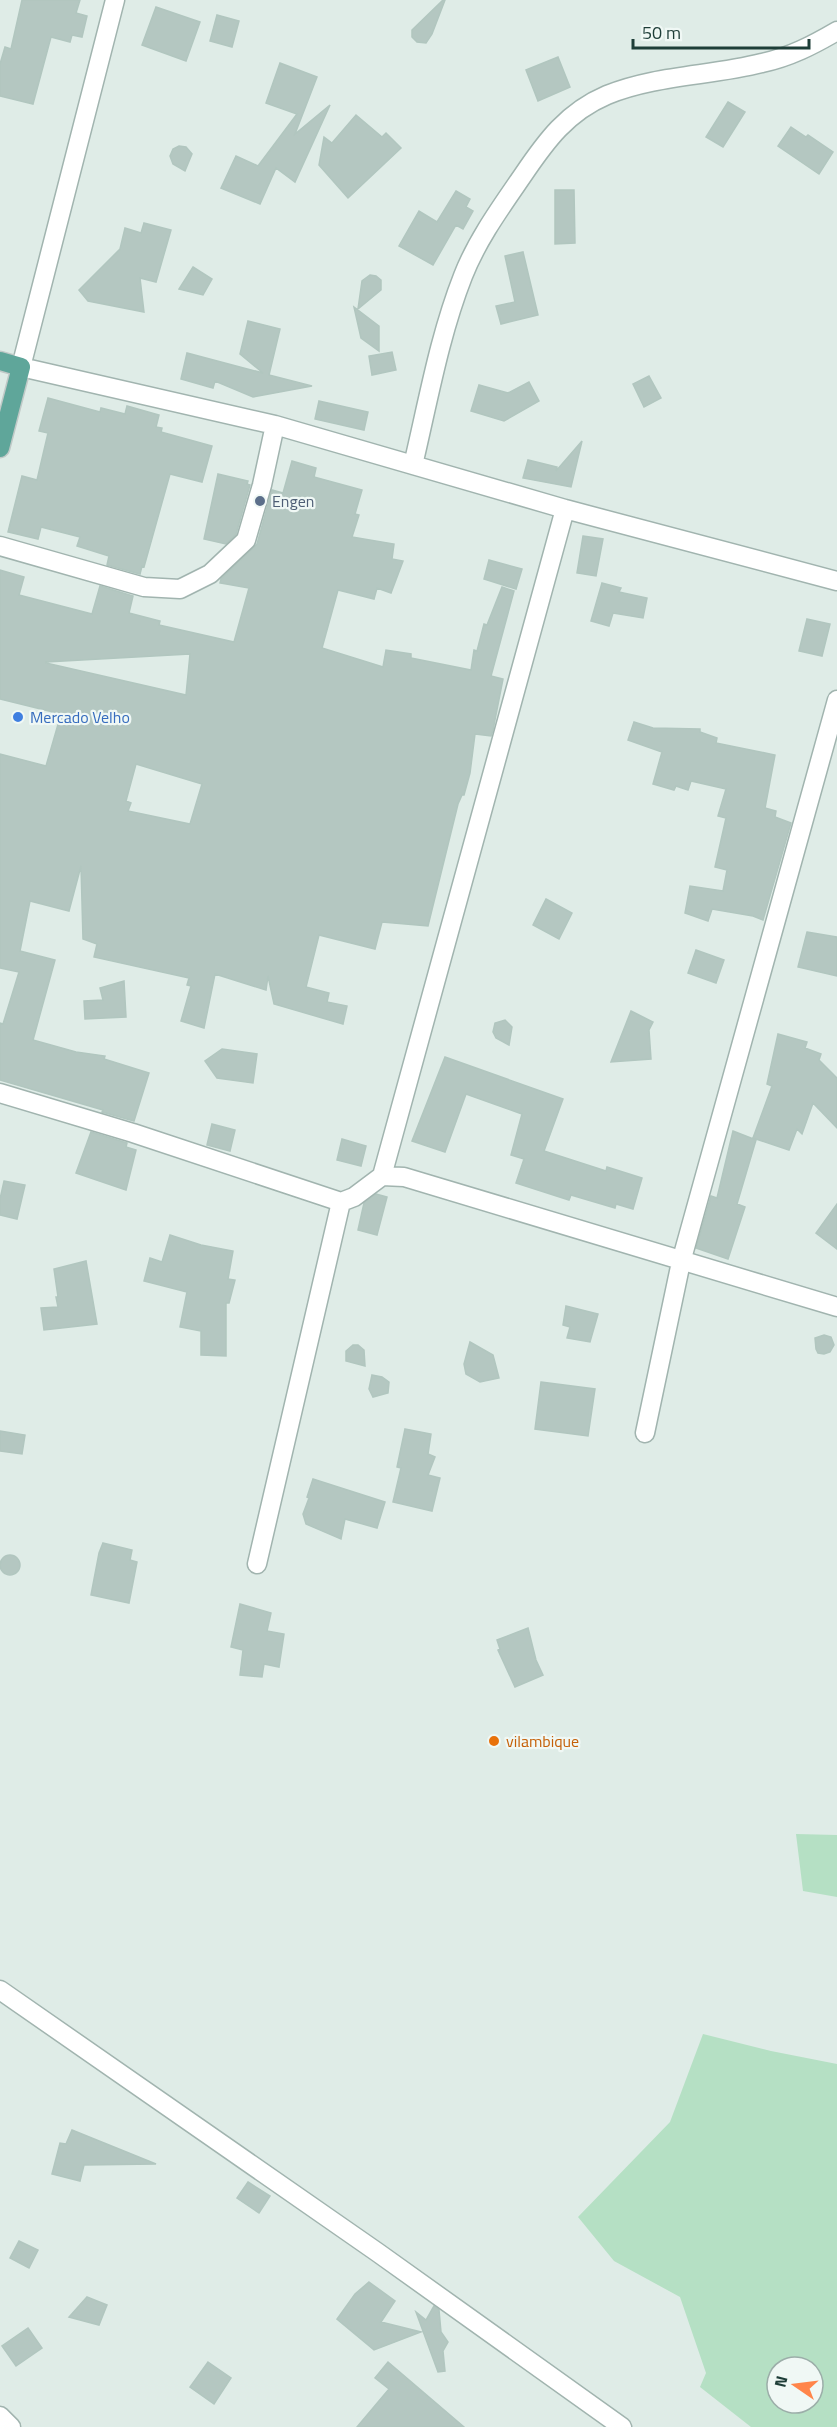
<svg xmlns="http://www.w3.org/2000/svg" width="837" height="2427" font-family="'Titillium Web',sans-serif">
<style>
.green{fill:#b5e0c4;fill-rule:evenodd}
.building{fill:#b4c7c1;stroke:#b1c6bf;stroke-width:1.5;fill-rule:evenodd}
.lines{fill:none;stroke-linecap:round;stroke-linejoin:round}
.minor-casing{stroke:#a1b4af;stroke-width:21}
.major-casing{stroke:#c0c9c7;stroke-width:21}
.minor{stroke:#fff;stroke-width:18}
.major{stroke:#5fa69a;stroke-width:18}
.service-dot{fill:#5c6f8a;stroke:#f0f8f5;stroke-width:2}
.shop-dot{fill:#3f7fe0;stroke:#f0f8f5;stroke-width:2}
.food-dot{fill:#e8710a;stroke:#f0f8f5;stroke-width:2}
.labels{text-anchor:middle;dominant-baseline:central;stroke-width:4.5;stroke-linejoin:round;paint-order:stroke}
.service-label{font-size:16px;fill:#4e5e75;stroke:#f0f8f5;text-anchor:start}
.shop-label{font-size:16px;fill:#366cbe;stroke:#f0f8f5;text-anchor:start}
.food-label{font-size:16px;fill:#c56008;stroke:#f0f8f5;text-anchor:start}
</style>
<rect width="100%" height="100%" fill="#dfece7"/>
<!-- green -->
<path class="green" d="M796,1834L837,1835V1897L803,1891Z
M703,2034L771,2051L837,2064V2427H751L700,2387L706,2373L680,2297L614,2261L578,2217L670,2122ZM777,2367H813V2403H777Z"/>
<!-- building -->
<path class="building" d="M22,0H80L76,13L87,16L82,37L72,35L70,42L51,37L33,104L0,96V64L5,47L11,49Z
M443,0H445L432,34L426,43L417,42L412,37V30Z
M156,7L200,22L186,61L142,45Z
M217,15L239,21L232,47L210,41Z
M558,57L570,87L538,101L526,70Z
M280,63L317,77L295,134L330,105L295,182L276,168L260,204L221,188L236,156L258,166L297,114L266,103Z
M728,102L745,112L723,147L706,137Z
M356,115L382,137L386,133L401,148L348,198L319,165L324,137L332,143Z
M791,127L806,137L808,135L833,152L819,174L778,146Z
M179,146L186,147L192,154L185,171L173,164L170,156L173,149Z
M555,190H574L575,243L555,244Z
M456,191L470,199L466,207L473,211L463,229L456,225L433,265L399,246L419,211L437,222Z
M144,223L171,230L156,282L140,278L144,312L88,301L79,290L120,249L125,228L141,233Z
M523,252L538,315L501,324L496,306L515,302L505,256Z
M193,267L212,279L203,295L179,289Z
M370,275L376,276L381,280V290L358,309L362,281Z
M354,307L379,326V351L361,338Z
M248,321L280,329L269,375L312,386L253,397L215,381L213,388L181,379L187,353L263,373L240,354Z
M392,352L396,370L372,375L369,356Z
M649,376L661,398L644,407L633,384Z
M529,382L539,401L504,421L471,411L479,385L508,393Z
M48,398L100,412L101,408L125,414L127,406L159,415L156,427L162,428L161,432L212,446L202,482L170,474L144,567L142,566L140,574L107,565L109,556L77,546L80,537L41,527L38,539L8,532L22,476L37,480L48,433L39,431Z
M319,401L368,412L364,430L315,419Z
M582,441L571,487L523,478L528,460L557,467L556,471Z
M292,461L316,468L314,477L362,490L355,514L359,515L352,537L394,544L392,559L403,561L391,593L377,588L374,599L338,590L322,648L383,667L386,650L411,654V658L471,670L474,650L477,651L484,624L487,625L502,587L514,591L491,676L503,679L493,730L491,736L475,734L470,773L464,795H462L458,804L428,926L382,922L375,949L319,935L306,987L329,993L327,1002L347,1006L343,1024L274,1004L268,976L266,990L215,974L204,1028L181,1021L191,986L187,985L189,978L94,957L97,944L83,939L81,866L69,911L30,901L20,951L55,960L33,1040L76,1052L105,1056L104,1059L149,1073L134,1121L102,1112L103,1110L0,1080V1023L3,1024L19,972L0,968V754L46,766L61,714L0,699V570L24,577L19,595L92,614L100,586L133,596L129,613L160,621L159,625L234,642L249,588L220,583L221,579L257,544L272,490L283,493ZM190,654L186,695L46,663V662ZM136,764L202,784L190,824L128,811L131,803L126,801Z
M218,474L248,481L247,484L250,485L236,534L226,544L204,539Z
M583,536L603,539L596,576L577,573Z
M489,560L522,569L516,589L484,579Z
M602,583L621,588L619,592L647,598L643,618L613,613L609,626L591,621Z
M807,619L830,624L822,656L799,651Z
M634,722L653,728L700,729V732L717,738L716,743L775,755L765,808L776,811L775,817L791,823L763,920L753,916L712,909L708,921L685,913L690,886L723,891L727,870L715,867L726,818L718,816L726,789L691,781L688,790L676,786L674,790L653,784L662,752L628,740Z
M546,899L572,913L559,939L533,925Z
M807,932L837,937V976L798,967Z
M696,950L724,960L716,983L688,973Z
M124,981L126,1017L85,1019L84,1001L103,1000L100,988Z
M631,1011L653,1022L649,1030L651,1059L611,1062Z
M505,1020L512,1027L509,1045L496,1038L493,1032L495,1023Z
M778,1034L807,1042L805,1048L821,1054L819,1060L837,1078V1128L813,1103L802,1134L797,1129L789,1150L753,1138L772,1086L767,1084Z
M222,1049L257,1054L253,1083L217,1078L205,1061Z
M445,1057L563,1099L544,1151L606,1171L607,1167L642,1178L633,1209L616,1204L615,1208L571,1195L569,1200L516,1183L524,1159L511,1155L522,1114L466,1094L445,1152L412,1141Z
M212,1124L235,1130L230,1151L207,1145Z
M733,1131L756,1140L737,1204L745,1207L728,1259L696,1248L711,1196L717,1198Z
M91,1132L127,1143L126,1147L136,1150L126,1190L76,1173Z
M342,1139L366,1146L361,1166L337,1160Z
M4,1181L25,1185L17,1219L0,1215V1199Z
M376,1194L387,1197L377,1235L358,1230L364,1203Z
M837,1204V1249L816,1233Z
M170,1235L201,1245L233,1251L228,1279L235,1280L229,1303H226V1356L201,1355V1331L180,1327L187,1292L144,1281L150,1258L162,1262Z
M86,1261L97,1324L44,1330L41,1308L58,1307L56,1297H58L54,1269Z
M566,1306L598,1314L590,1342L567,1338L570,1327L563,1325Z
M824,1335L831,1337L834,1345L830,1352L824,1354L818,1353L816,1349L815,1338Z
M470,1342L493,1355L499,1378L480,1382L466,1374L464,1364Z
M353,1345H358L364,1350L365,1366L346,1361V1351Z
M372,1375L382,1377L389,1382L388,1393L373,1397L369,1389Z
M541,1382L595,1389L588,1436L535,1429Z
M405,1429L431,1434L428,1454L435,1457L428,1475L440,1478L432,1511L393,1502L401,1468L397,1467Z
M0,1431L25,1435L22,1454L0,1451Z
M313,1479L385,1502L377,1528L345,1519L341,1539L306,1524L303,1514L309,1498L307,1497Z
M103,1543L132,1550L130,1560L137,1562L129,1603L91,1595L99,1553Z
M0 1565a10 10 0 1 1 20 0a10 10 0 1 1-20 0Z
M240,1604L271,1613L267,1631L284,1634L279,1667L264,1664L262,1677L240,1675L243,1650L231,1647Z
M528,1628L536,1660L543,1675L515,1687L498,1650L500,1649L497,1640Z
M72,2130L156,2164L84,2165L80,2181L52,2174L60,2143L66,2144Z
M248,2182L270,2196L259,2213L237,2198Z
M19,2241L38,2250L29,2268L10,2258Z
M369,2282L395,2301L381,2322L421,2332L374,2350L337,2319L355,2294Z
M87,2297L107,2305L99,2325L69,2317Z
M434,2306L439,2310L441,2332L448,2342L443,2351L445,2371L438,2372L416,2312L426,2320Z
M28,2328L42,2348L16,2366L2,2346Z
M208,2362L231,2378L214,2404L190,2387Z
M388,2362L464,2427H357L389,2389L375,2378Z"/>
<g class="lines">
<defs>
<path id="minor" d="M115,0L21,367L275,425L565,509L837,581
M413,465C428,402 439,337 463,276C477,240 501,207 523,175C546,141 567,112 607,95C656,75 711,76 762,63C790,57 813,45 837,31
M0,546L144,587L180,589L210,574L246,540L262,485L275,425
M0,1093L133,1133L341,1202L354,1197L382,1176L404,1177L837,1307
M382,1176L565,509
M645,1433L681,1262L837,700
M257,1564L341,1202
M0,1990L377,2252L622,2427
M0,2416L11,2427"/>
<path id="major" d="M0,361L21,367L0,448"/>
</defs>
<!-- minor casing -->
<use href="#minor" class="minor-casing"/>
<!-- major casing -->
<use href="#major" class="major-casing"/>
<!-- minor -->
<use href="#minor" class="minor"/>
<!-- major -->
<use href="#major" class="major"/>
</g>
<!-- markers -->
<circle class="service-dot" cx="260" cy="501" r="6"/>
<circle class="shop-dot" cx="18" cy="717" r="6"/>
<circle class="food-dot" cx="494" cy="1741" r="6"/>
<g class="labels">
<!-- service labels -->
<g class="service-label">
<text x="272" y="501">Engen</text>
</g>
<!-- shop labels -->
<g class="shop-label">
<text x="30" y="717">Mercado Velho</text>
</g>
<!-- food labels -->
<g class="food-label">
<text x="506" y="1741">vilambique</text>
</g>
</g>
<!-- north arrow -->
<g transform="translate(795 2385) rotate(284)"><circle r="28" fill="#f0f8f5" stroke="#9caea9" stroke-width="1.5"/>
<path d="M0-4.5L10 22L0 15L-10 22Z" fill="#ff854a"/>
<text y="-9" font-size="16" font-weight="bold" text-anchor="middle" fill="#1e3e38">N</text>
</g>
<!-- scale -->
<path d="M633 39v9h176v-9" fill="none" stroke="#1e3e38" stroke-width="3"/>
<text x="642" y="39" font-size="18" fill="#1e3e38" stroke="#f0f8f5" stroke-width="4.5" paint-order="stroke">50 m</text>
</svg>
